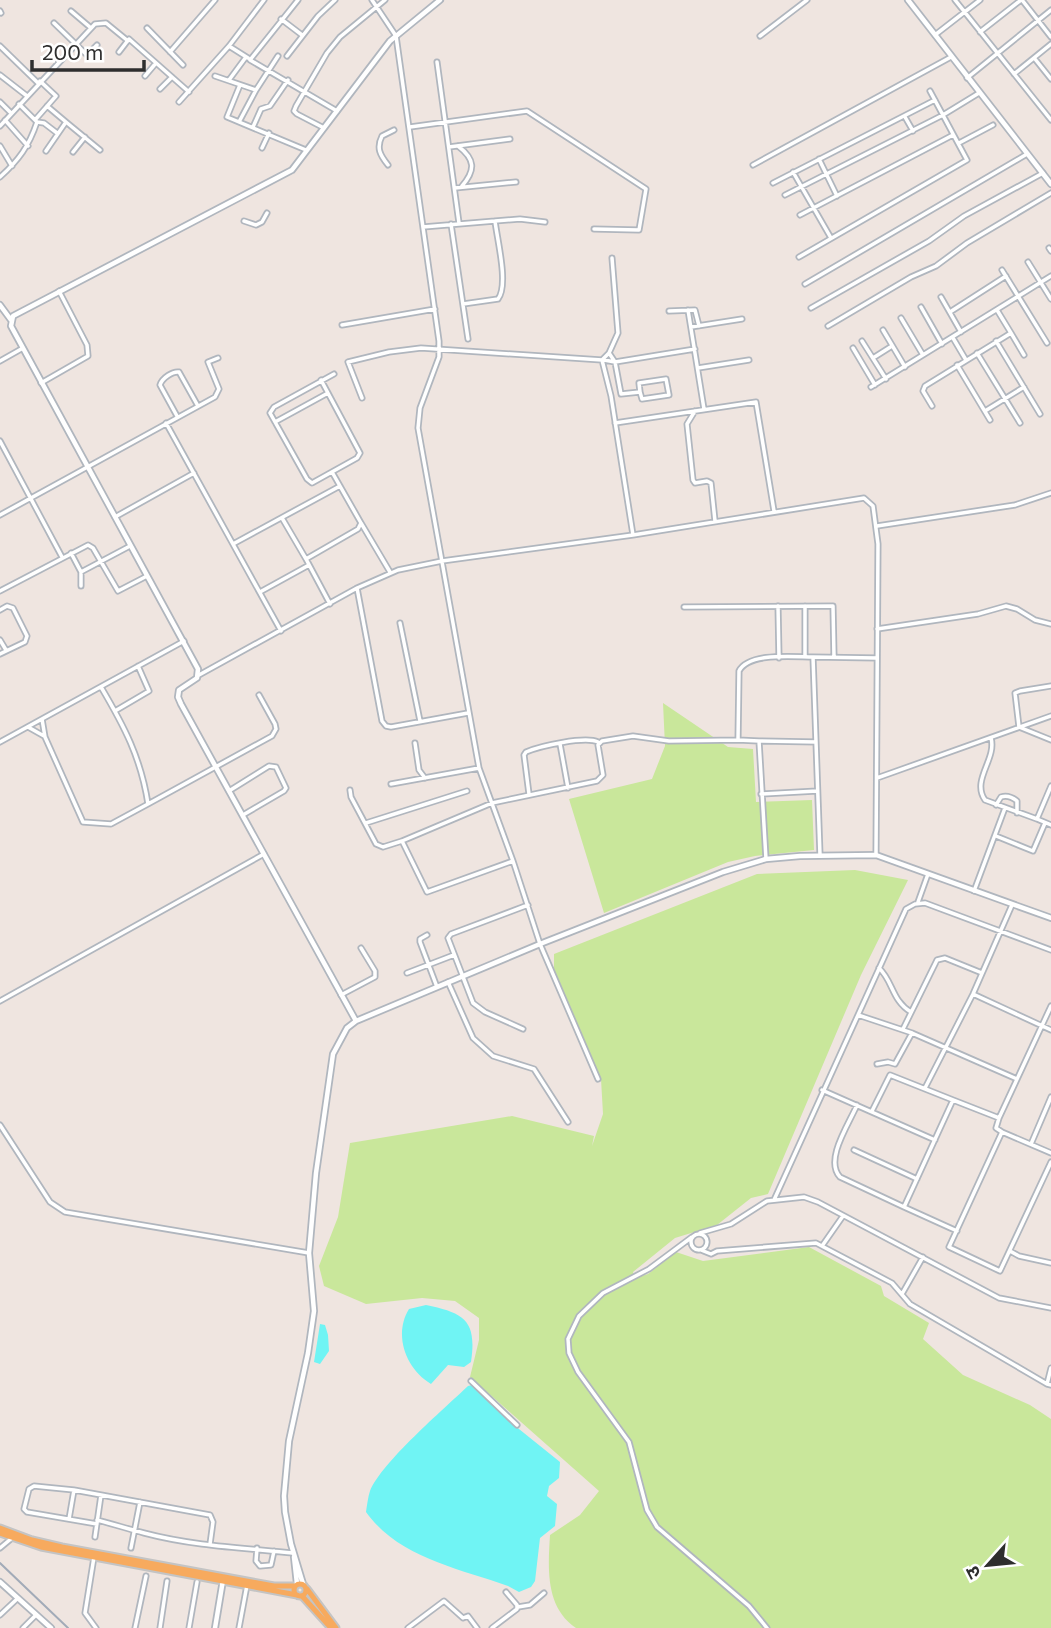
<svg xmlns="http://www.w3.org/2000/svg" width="1051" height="1628" font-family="Commissioner,'Noto Sans Devanagari',sans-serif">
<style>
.green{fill:#c9e79b}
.water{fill:#70f4f4}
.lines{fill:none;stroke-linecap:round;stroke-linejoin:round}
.street-casing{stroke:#b0b6be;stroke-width:7}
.secondary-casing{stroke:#b0b6be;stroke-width:8}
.primary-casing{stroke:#c4c4c4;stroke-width:9}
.street{stroke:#fff;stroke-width:3.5}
.secondary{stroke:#fff;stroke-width:4.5}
.primary{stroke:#f7aa5e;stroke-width:5}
.rail{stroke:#a2abb8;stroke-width:2}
</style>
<rect width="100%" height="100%" fill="#efe5e0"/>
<!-- green -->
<path class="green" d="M663,703L728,747L753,749L756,802L812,800L814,850L755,856L728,862L604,913L569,799L652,779L665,746Z
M855,870L908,880L861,975L768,1194L751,1198L717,1225L675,1238L633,1272L635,1278L648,1274L676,1252L703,1261L809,1247L881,1286L884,1296L929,1323L923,1339L963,1375L1030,1405L1051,1419V1628H576C545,1607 548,1568 550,1535L580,1515L599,1491L470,1377L479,1340V1318L455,1301L422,1298L366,1304L324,1286L319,1266L338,1217L350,1143L512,1116L594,1136L592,1146L603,1114L601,1079L554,969V954L757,874Z"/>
<!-- water -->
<path class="water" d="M426,1305C465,1313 477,1321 471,1362L464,1367L448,1365L431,1384C406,1369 393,1335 409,1309Z
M320,1324L325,1325L328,1335L329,1351L320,1364L314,1362Z
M472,1385L514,1425L560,1462L559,1478L549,1486L547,1496L557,1504L555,1526L540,1538L535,1581L531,1587L519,1592L508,1586C458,1568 399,1558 366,1512C367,1505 368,1497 370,1491C382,1462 443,1410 468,1386Z"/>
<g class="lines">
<defs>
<path id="street" d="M298,0L250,60L337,111
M372,0L396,36L439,341V357L420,408L418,428L479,768L513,861L540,944L598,1079
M955,0L1051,120
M1022,0L1051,37
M0,11L1,13
M71,11L91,28
M281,19L302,35
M54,23L87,55L97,45
M147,28L183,65
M980,32L1021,0
M935,35L980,0
M760,36L807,0
M0,46L38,83
M229,46L248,58
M119,52L129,39L189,92
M170,52L215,0
M287,56L318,16L335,0
M1035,59L1051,79
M437,62L459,223
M1014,74L1051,44
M0,75L27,96
M145,76L156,63
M215,76L256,90
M967,78L1051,10
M229,80L246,57
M240,85L227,117L306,150
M160,89L172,77
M0,102L11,113
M179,102L229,46L264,0
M19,104L37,122L44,123L57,133
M47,106L66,122
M905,117L913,131
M5,120L28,146
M35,120L56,96L40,81
M239,122L256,90L278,56
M0,126L95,24L106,23L128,41
M253,127L261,109L270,106L288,80
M410,127L527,111L646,189L639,230L594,229
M324,128L297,114L294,111L296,106L327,53L340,37L385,0
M959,143L993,125
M0,146L12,166
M458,146C475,159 476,170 462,186
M449,147L510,139
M262,148L269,133
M46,151L66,122L100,150
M73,152L85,137
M819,159L837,196
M388,165C380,155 376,148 382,136L394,130
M753,165L951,57
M793,172L831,238
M0,177C19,160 29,146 37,122
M773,183L935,100
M455,188L516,182
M785,195L943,115L979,93
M800,215L953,135
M244,221L256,225L262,222L267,213
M451,224L468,339
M423,227L520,219L545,222
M1049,248L1051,251
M799,257L967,160L930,91
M1028,262L1051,299
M1002,270L1047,343
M805,284L1027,154
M941,297L961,332
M463,304L498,299C509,285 497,239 495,221
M921,307L942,344
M811,308L929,241L964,216L1043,173
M688,310L704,409
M669,311L695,310L699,326
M950,312L1006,276
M901,318L923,355
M342,325L435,309
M828,326L911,277L936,266L967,243L1051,193
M691,327L742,319
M883,330L905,367
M1011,333L1024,355
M953,338L966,360
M862,341L886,379
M996,341L1040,414
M853,348L875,385
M609,353L618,333L612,258
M977,353L1020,423
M873,358L892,346
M603,359L609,353L615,362L621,394L640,392L642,399L669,395L666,379L639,383L640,392
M604,360L615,362L695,349
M0,361L23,348
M957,365L990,420
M698,368L749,360
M321,380L360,453L357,458L312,483L307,479L270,413L274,407L334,374
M41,383L88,356L87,345L59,291
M871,387L1051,276
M362,398L348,362L389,352L421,348L602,360L611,396L633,535
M932,406L923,391L925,386L1011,333L997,310
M695,411L687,424L693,480L695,483L707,481L711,483L715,521
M985,411L1024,387
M177,416L160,385C162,378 173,371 179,372L198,406
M275,422L328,393
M166,423L281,631
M615,423L756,402L774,511
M0,441L62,557
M0,515L215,397L219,389L208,362L218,358
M115,517L194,473
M282,518L306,559
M361,523L390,572
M877,526L1015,505L1051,493
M233,544L340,486
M71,553L81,572L130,546
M81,572V586
M357,588L382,721L386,726L391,727L468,713
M0,591L88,545L93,548L118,591L147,576
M260,592L309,565
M330,604L306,559L358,529L361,523L332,472
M778,606L779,658
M805,606V657
M684,607L833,606L834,657
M0,610L7,606L13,608L27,636L25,642L0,654
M400,623L420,721
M877,629L978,614L1006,606L1017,609L1035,620L1051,624
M0,640L6,650
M199,675L357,588L398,570L442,561L633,535L864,498L873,506L878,544L876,855
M1051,686L1020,691L1015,693L1019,727L1051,740
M101,687C124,726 141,758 148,804L272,736L276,729L275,724L259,695
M115,711L149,691L138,666
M42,719L45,737L83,822L111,824L148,804
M28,727L44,736
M991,738C997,759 971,780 985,800L1037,819L1051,786
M759,741L816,742
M0,742L184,641
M415,743L419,770L425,778
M560,744L568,788
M877,778L1051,716
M391,784L479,768
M350,790L351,797L376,844L383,847L402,841
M229,791L269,766L276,767L286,788L284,791L243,815
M529,794L524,755L526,752C540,746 585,736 598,742
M761,794L817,791
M996,805L1001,797C1007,795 1012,797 1017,801V813
M1037,819L1051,825
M366,823L467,791
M996,836L1033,851L1045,823
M820,855L813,657L877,658
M766,859L759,741L738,740L739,671C749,652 794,657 813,657
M513,861L427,892L402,841L492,803L597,781L603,775L598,745L602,741L633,736L669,741L738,740
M974,891L1005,808
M918,902L928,874
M427,935L420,939V942L437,987
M879,968C893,981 892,1001 911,1012
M407,973L454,955
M448,982L473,1038L493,1056L534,1069L568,1122
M973,994L1051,1030
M341,995L375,977V971L361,948
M0,1001L264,854
M523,1029L485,1012L473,1003L448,938L451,934L528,905
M903,1029L937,960L945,958L982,973
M912,1033L858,1015L906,909L915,904L925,903L1051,950
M877,1064L888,1062L895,1064L912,1033L1017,1079
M925,1088L973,994L1012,905
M822,1090L935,1140
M857,1105C849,1124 824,1160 840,1177L904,1207
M872,1111L890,1075L953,1100
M999,1118L1051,1006
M0,1125L50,1202L65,1212L309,1253
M1031,1144L1051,1097
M854,1150L917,1179
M1051,1153L1002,1132L949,1247L1000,1271L1051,1162
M774,1200L858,1015
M957,1231L904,1207L953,1100L999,1118L996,1128L1002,1132
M700,1233L731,1224L767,1201L804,1197L818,1202L999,1298L1051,1308
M691 1242a8 8 0 1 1 16 0a8 8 0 1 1-16 0Z
M692,1237L649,1269L603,1293L579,1316L568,1339L569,1353L578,1372L629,1442L647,1510L657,1527L749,1606L767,1628
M822,1246L843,1216
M701,1250L711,1254L717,1251L816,1243L892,1283L910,1304L1047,1384
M1010,1251L1019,1256L1051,1263
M902,1294L923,1257
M1051,1368L1047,1384L1051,1385
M471,1381L517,1425
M69,1519L74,1490
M97,1520C113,1524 128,1529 144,1533C193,1546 244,1548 293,1553
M97,1524L27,1512L24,1509L29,1489L34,1486L74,1490L210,1515L213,1522L210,1544
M95,1537L101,1495
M0,1548L12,1538
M131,1548L140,1502
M257,1548L256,1561L260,1566L271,1565L274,1551
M94,1557L85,1613L96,1628
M518,1607L530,1605L544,1593
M0,1615L17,1599
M23,1628L36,1615
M135,1628L146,1576
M160,1628L167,1581
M189,1628L197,1582
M239,1628L247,1585
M408,1628L444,1601L463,1618L468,1616L477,1628
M492,1628L517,1609V1605L506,1592"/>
<path id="secondary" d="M908,0L1051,184
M0,305L11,320
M356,1021L181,704L178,697L179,690L197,678L198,669L11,326L13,316L292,170L390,41L440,0
M294,1557L297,1584
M0,1582L51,1628
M303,1584L291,1544L285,1512L284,1496L289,1441L308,1353L314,1311L309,1253L316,1173L333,1054L347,1028L356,1021L540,944L723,872L766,859L800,856L876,855L1051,918
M215,1628L223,1580"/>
<path id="primary" d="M0,1528L32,1540L62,1547L274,1586H295
M0,1533L41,1547L297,1595
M294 1590a6 6 0 1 1 12 0a6 6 0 1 1-12 0Z
M307,1589L336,1628
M302,1596L331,1628"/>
</defs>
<!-- street casing -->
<use href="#street" class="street-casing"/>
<!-- secondary casing -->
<use href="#secondary" class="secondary-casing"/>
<!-- primary casing -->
<use href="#primary" class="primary-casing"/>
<!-- street -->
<use href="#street" class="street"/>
<!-- secondary -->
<use href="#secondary" class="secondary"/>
<!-- primary -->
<use href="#primary" class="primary"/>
<!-- rail -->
<path class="rail" d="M0,1563L68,1628"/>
</g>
<!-- north arrow -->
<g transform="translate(988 1565) rotate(243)" stroke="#ffffff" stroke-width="5" paint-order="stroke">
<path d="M0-5L12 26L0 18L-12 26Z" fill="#2e2e2e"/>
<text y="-10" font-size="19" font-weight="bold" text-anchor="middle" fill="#2e2e2e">उ</text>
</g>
<!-- scale -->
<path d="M32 60v10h112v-10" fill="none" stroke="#2e2e2e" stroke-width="3.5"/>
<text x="42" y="60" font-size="21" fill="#2e2e2e" stroke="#ffffff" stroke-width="5" paint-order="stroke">200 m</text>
</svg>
